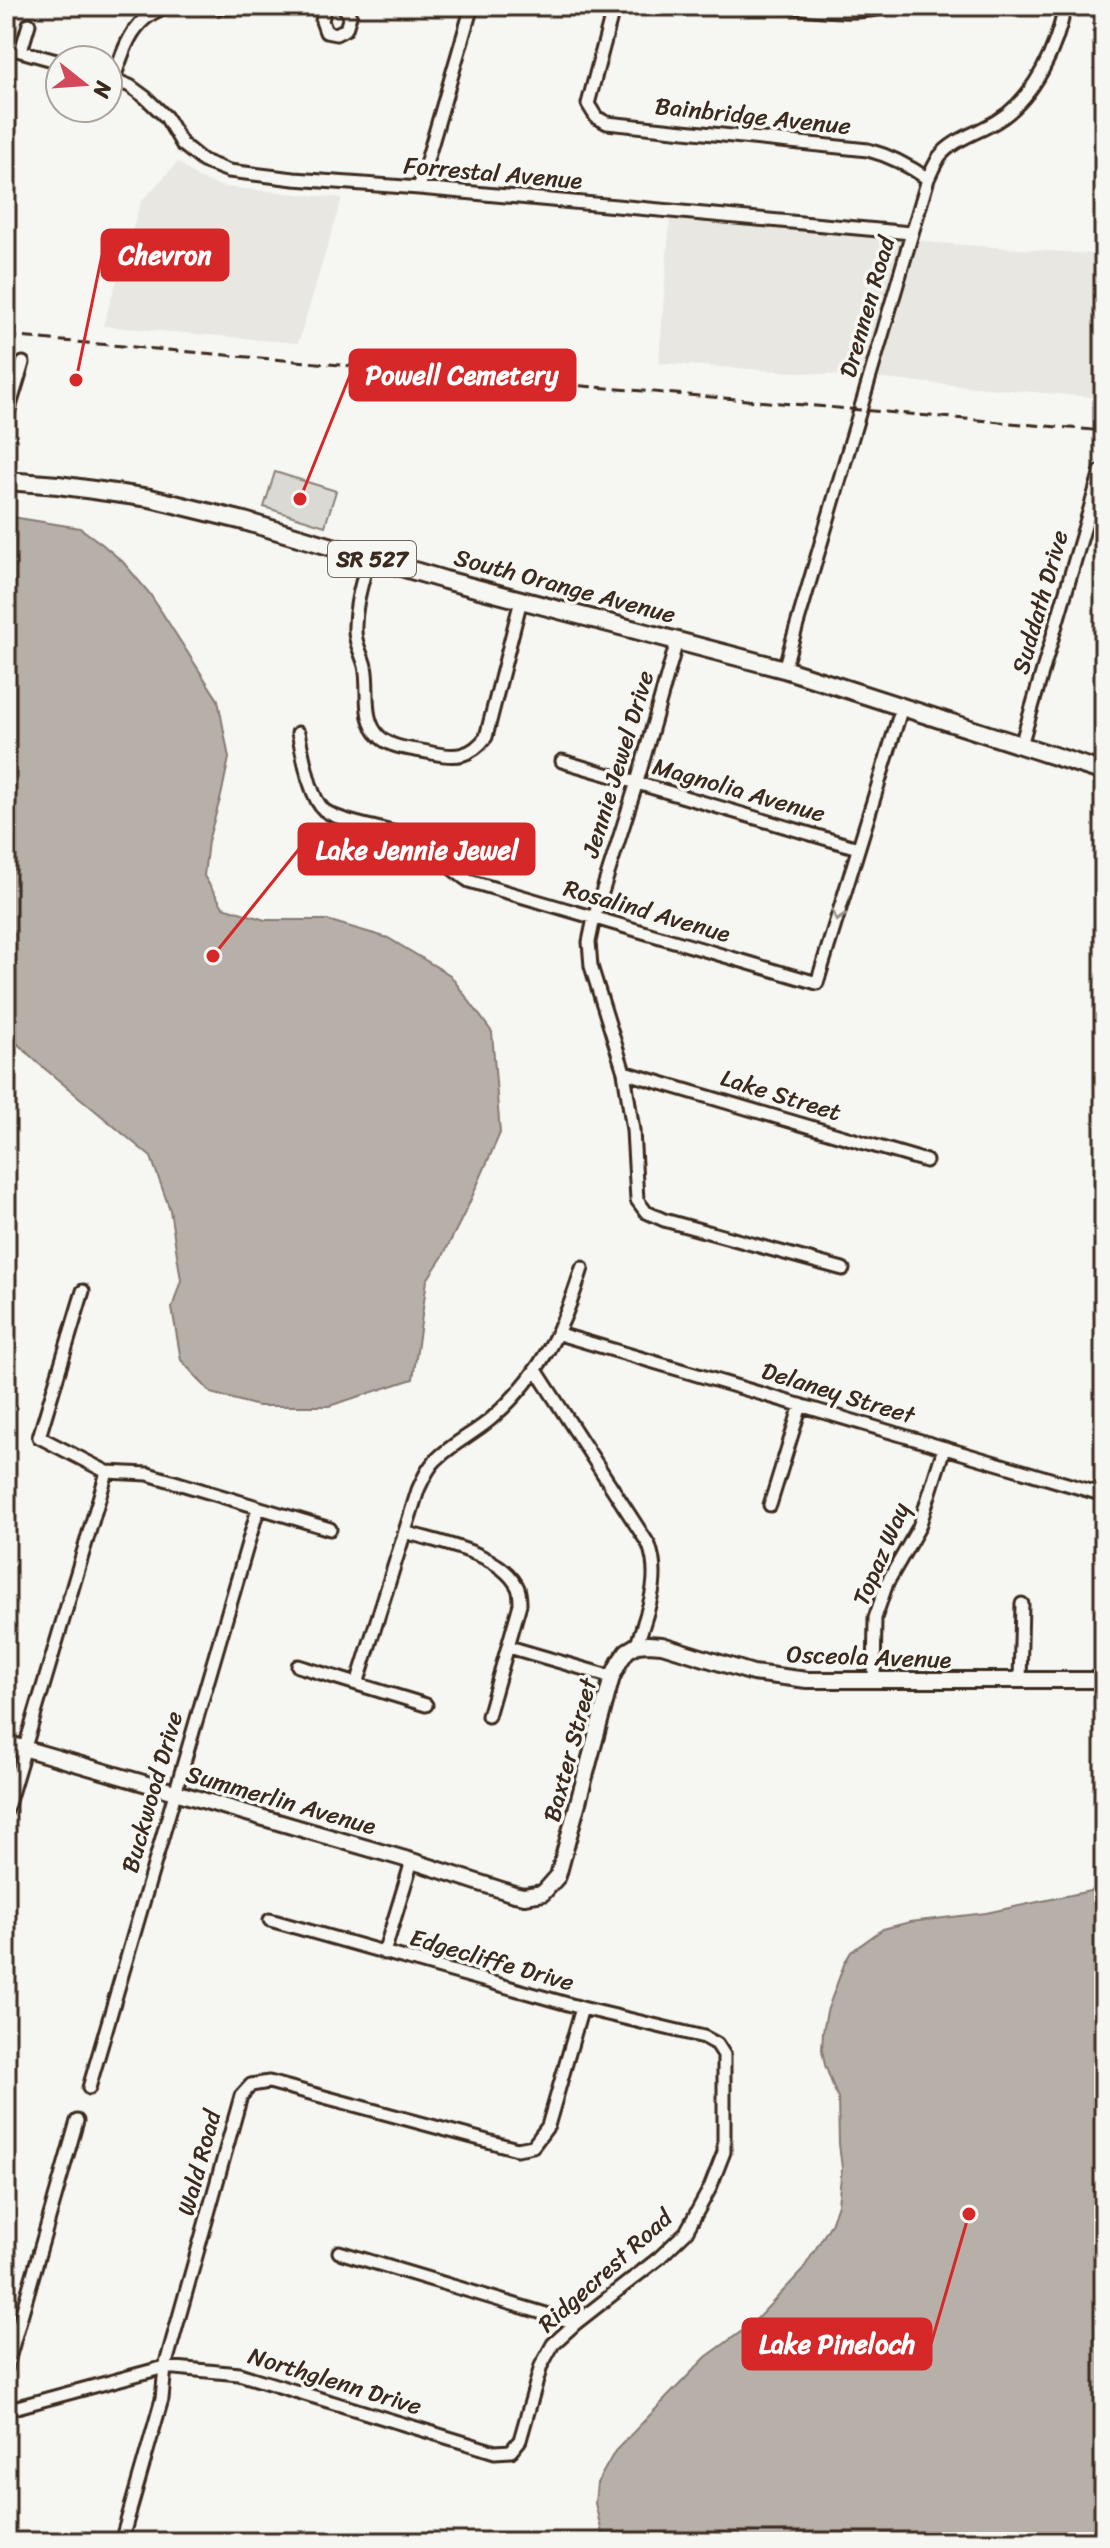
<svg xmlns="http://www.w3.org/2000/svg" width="1110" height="2548" font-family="Sriracha,sans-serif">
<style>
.built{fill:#e8e7e2}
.green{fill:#dad9d3;stroke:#8a8278;stroke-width:2}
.water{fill:#b6b0a9;stroke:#857a71;stroke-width:2}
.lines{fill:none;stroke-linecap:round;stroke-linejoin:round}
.minor-casing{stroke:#3b2a1e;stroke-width:17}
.tertiary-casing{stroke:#3b2a1e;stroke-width:20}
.primary-casing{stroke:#3b2a1e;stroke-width:22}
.minor{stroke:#f6f6f2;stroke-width:11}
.tertiary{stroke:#f6f6f2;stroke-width:14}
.primary{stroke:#f6f6f2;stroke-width:16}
.rail{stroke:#3b2a1e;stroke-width:3;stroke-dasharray:12 6;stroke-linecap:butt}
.oneway{stroke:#989088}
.labels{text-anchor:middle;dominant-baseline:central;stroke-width:7;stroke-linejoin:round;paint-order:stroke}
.shield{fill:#f6f6f2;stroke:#73675e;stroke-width:2}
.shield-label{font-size:22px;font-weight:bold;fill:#3b2a1e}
.street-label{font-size:24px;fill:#3b2a1e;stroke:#f6f6f2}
.leader{fill:none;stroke:#d62828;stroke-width:3}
.callout-dot{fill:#d62828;stroke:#f6f6f2;stroke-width:3}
.callout{fill:#d62828;stroke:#d62828;stroke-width:3}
.callout-label{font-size:26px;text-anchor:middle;font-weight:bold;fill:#fff}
</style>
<rect width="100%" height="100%" fill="#f6f6f2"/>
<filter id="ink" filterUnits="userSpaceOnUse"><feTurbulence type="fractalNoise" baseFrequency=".0125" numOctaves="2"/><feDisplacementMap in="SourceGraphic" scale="16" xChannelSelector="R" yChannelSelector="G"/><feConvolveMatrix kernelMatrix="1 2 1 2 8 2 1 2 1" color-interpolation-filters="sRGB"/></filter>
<g filter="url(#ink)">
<!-- built -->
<path class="built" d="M178,162L198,178L223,187L342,198L298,343L103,326L141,202Z
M670,216L888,235L937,243L1104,255V398L812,373L659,363Z"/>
<!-- green -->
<path class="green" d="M275,472L336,491L325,526L264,507Z"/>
<!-- water -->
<path class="water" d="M6,516L80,528L102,544L123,562L150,594L218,700L229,758L221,796L208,841L204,876L223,907L265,920H327L388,938L450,975L492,1032L500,1133L468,1206L443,1256L427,1280L413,1379L329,1406H258L211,1393L181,1360L172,1308L181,1280L170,1210L151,1157L38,1063L6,1033Z
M1104,1888V2542H604L595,2503L597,2483L615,2451L706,2357L753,2323L802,2271L831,2224L838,2204L842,2168L839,2144L838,2099L825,2065L822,2050L823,2031L827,2011L845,1962L851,1952L883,1929L910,1922L986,1913Z"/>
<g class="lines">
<defs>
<path id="minor" d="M202,6L227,8L236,6
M325,6L322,21L326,32L336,34L346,29L350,16L343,6
M614,6L588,104L596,117L607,123L868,150C891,156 908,165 928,179
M781,6C816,9 854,16 889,6
M6,47L60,62
M21,51L29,24
M108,77L130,86L145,97L166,117L182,144L203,161L229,171L294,179L419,188L911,233
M114,79C124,47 134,14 171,6
M419,188L472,6
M6,419L23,363
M368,558C363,581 354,606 355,631C355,644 362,654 365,666C370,688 361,720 380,737C392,749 416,749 432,753C456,758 471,757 486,737L521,600
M677,641L637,782L594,918L589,942L591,966L624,1072L633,1130L637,1200L646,1212L664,1220L843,1269
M784,669L928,179C931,172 935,164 939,157C953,139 978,133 997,121C1035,98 1057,47 1065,6
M298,733C303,752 309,797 324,810C341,823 386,828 407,837C429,847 449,868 469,881L817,983L902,707
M1021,745L1101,471
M562,761L858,848
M624,1072L926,1161
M83,1291L39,1437L107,1472L148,1474L330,1529
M559,1334L1104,1495
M536,1370L649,1545C662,1581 647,1610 637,1645
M770,1505L801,1405
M405,1532C439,1543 499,1552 517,1586C520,1591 520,1598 520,1604L488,1716
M509,1647L612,1677
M298,1666L426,1705
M874,1681L875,1618L887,1583L919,1527L944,1448
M1020,1681L1022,1604
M357,1684L418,1490C423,1479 428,1467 437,1459C453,1443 475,1433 492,1418C540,1376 564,1328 582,1268
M6,1811L107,1472
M384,1953L412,1861
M89,2088L258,1509
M339,2252L576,2323
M6,2369L77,2121
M6,2410L165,2367L239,2374L495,2452L511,2451L520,2440L541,2366L553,2344L576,2323L659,2258L686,2232L710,2188L724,2152V2055L717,2044L704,2037L582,2008L270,1920
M121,2542L162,2399L165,2367L241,2096L251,2085L269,2082L517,2149L533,2146L548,2126L582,2008"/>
<path id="tertiary" d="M6,1743L412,1861L514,1894L524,1896L543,1893L558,1876L612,1677L620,1661L627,1651L637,1645L648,1644L662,1645L753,1673L807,1680H1104"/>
<path id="primary" d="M6,481L58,485L150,498L244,521L445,580L784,669L1104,772"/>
</defs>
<!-- minor casing -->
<use href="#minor" class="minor-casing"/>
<!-- tertiary casing -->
<use href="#tertiary" class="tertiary-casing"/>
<!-- primary casing -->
<use href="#primary" class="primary-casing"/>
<!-- minor -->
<use href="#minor" class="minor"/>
<!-- tertiary -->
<use href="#tertiary" class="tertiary"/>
<!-- primary -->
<use href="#primary" class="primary"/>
<!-- rail -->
<path class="rail" d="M6,336L1104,431"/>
</g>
<!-- one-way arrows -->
<defs><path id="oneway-chevron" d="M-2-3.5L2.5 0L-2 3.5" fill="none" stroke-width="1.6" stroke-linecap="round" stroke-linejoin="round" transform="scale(2)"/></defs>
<use class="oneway" href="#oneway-chevron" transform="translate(838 916) rotate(107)"/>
</g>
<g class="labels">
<!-- shield labels -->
<rect class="shield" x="328" y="541" width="88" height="36" rx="6"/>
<g class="shield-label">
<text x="372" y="559">SR 527</text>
</g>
<!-- street labels -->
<g class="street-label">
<text transform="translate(753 116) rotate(6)">Bainbridge Avenue</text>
<text transform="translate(493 173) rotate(5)">Forrestal Avenue</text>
<text transform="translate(867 307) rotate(-74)">Drennen Road</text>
<text transform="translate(565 586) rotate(15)">South Orange Avenue</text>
<text transform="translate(1040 602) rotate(-74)">Suddath Drive</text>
<text transform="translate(618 764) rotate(-73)">Jennie Jewel Drive</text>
<text transform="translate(739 790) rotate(16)">Magnolia Avenue</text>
<text transform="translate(647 911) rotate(16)">Rosalind Avenue</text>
<text transform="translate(781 1095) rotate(17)">Lake Street</text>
<text transform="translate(838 1393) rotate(17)">Delaney Street</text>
<text transform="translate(881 1554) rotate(-67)">Topaz Way</text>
<text transform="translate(869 1657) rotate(2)">Osceola Avenue</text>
<text transform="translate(570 1750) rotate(-75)">Baxter Street</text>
<text transform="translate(152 1792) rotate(-74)">Buckwood Drive</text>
<text transform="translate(281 1800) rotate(16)">Summerlin Avenue</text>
<text transform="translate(492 1960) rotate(16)">Edgecliffe Drive</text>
<text transform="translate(199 2163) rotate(-75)">Wald Road</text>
<text transform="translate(605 2271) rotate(-42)">Ridgecrest Road</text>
<text transform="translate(335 2381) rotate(17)">Northglenn Drive</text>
</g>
</g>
<!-- callouts -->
<path class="leader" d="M76 380L102 255M300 499L350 375M213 956L299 849M969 2214L931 2344"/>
<g class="callout-dot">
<circle cx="76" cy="380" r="8"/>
<circle cx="300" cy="499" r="8"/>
<circle cx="213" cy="956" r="8"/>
<circle cx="969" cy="2214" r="8"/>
</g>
<g class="callout">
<rect x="102" y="230" width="126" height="50" rx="8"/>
<rect x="350" y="350" width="225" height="50" rx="8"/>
<rect x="299" y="824" width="235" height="50" rx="8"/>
<rect x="743" y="2319" width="188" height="50" rx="8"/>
</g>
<g class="callout-label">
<text x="165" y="264">Chevron</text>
<text x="462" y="384">Powell Cemetery</text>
<text x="417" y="859">Lake Jennie Jewel</text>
<text x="837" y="2353">Lake Pineloch</text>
</g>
<!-- margin -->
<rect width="1110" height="2548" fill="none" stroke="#f6f6f2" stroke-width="32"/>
<rect x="16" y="16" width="1078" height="2516" fill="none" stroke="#3b2a1e" stroke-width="3" filter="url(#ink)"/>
<!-- north arrow -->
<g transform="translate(84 84) rotate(107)"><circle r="38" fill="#f6f6f2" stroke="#aba49d" stroke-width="2"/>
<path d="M0-6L14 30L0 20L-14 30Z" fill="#d1495b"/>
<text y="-12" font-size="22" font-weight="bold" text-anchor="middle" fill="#3b2a1e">N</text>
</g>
</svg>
